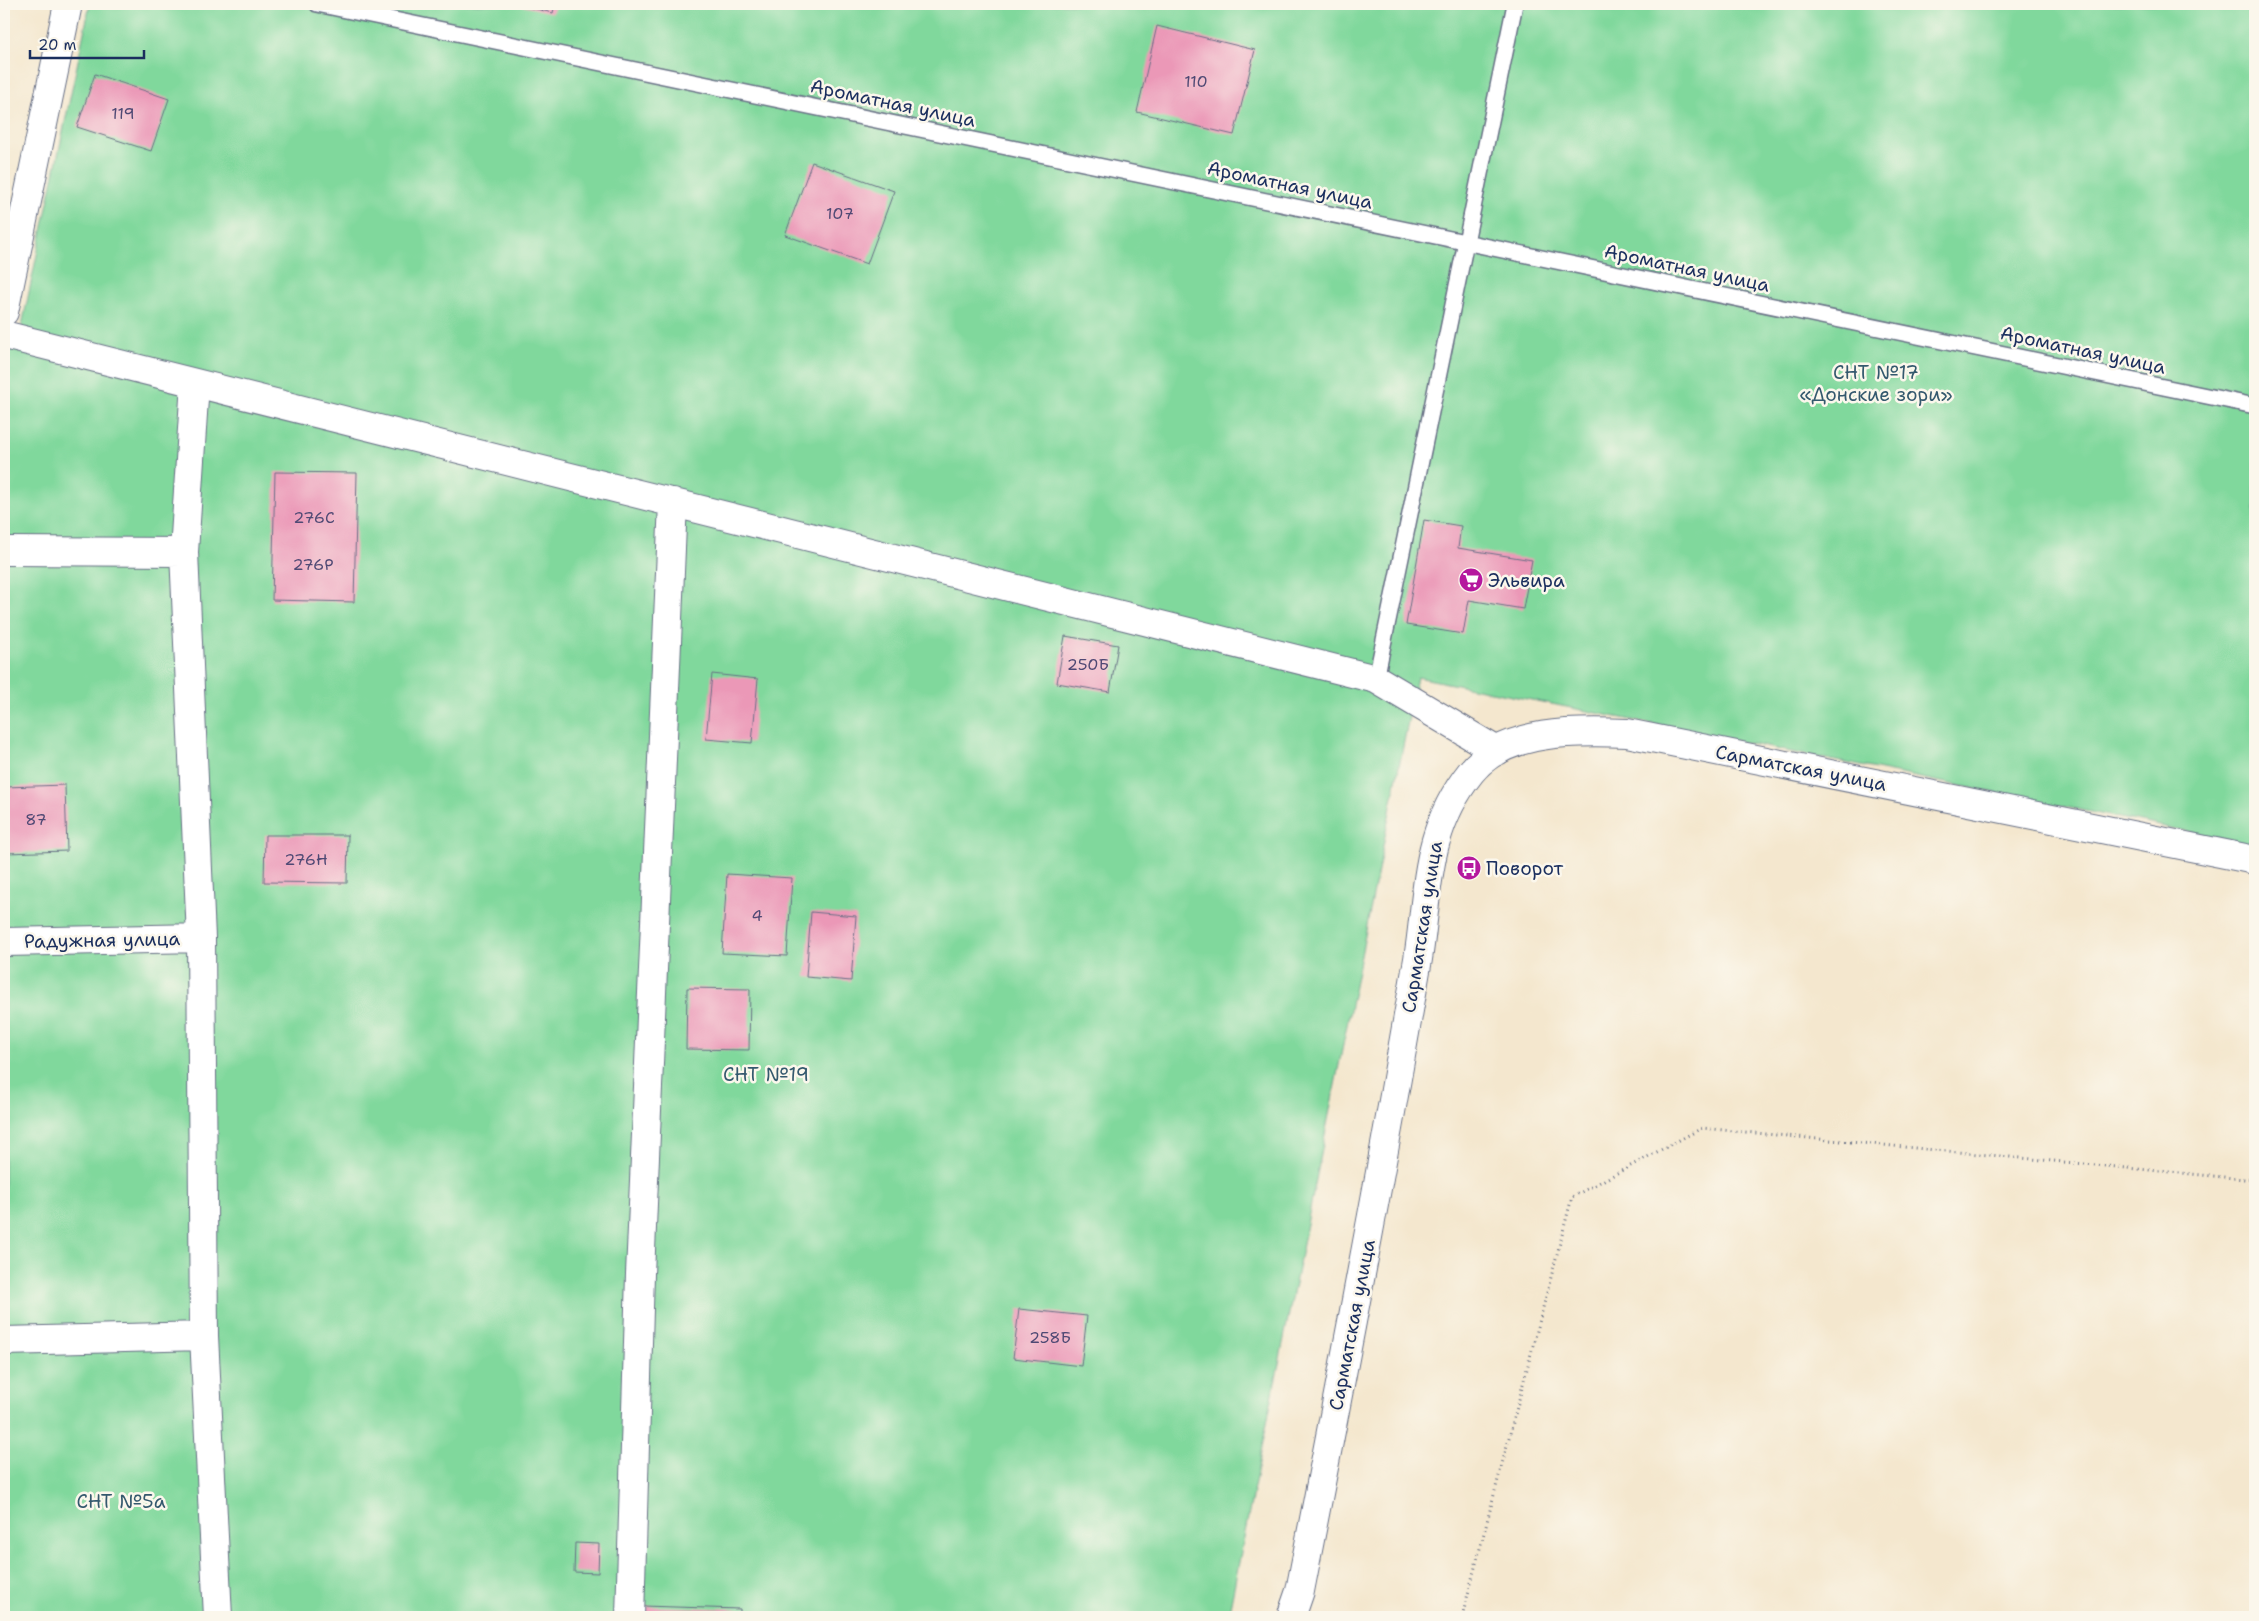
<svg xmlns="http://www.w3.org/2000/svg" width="2259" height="1621" font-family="'Shantell Sans',sans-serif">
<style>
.green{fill:#80d89c;stroke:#4e847d}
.building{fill:#eb98b7}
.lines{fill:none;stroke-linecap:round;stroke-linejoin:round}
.service-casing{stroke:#676f85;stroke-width:18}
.minor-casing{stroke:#676f85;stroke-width:30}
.secondary-casing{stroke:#676f85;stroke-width:30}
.path{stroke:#676f85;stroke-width:3;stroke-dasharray:1 4;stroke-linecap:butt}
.service{stroke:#fff;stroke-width:15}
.minor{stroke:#fff;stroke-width:28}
.secondary{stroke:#fff;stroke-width:28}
.labels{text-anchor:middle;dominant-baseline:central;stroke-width:5;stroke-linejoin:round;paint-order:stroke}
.number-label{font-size:16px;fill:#4f4974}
.street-label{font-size:19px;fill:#1b2f5e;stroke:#fbf7ec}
.park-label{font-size:19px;fill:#34596e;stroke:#fbf7ec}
.poi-label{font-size:19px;fill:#1b2f5e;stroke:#fbf7ec;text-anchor:start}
</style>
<rect width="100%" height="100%" fill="#fbf7ec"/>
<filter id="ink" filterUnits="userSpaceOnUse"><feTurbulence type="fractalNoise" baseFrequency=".02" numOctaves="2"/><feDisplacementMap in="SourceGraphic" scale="10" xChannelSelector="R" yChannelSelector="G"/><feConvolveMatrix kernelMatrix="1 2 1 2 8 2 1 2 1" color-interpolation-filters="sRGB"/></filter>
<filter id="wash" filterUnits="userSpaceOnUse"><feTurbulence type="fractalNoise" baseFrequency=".0096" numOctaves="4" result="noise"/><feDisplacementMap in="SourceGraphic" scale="20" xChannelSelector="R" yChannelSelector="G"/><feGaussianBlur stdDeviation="1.12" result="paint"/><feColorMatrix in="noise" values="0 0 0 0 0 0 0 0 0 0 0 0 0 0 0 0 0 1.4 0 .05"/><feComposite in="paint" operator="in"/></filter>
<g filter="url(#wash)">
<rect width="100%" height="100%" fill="#f4e7ce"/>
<!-- green -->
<path class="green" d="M90,4H2255V845L1417,677L1228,1617H4V325L21,330Z"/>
<g id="blocks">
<!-- building -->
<path class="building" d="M515,4H555L553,13Z
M1157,26L1255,50L1234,135L1137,112Z
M95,74L169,99L151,151L77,127Z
M812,162L894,191L867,264L785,235Z
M275,472L357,473L354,602L272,600Z
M1424,520L1461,526L1458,548L1532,560L1523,609L1469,600L1463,634L1406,625Z
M1065,636L1118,645L1110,692L1057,683Z
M712,674L758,679L752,743L706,739Z
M65,785L67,851L7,853L5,787Z
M265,835H348L347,883L264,882Z
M727,874L792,878L787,956L722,953Z
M811,912L856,916L851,981L806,977Z
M687,988L750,989L749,1050L686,1049Z
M1019,1309L1087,1316L1081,1366L1013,1358Z
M575,1543L599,1544L598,1573L574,1572Z
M643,1606L740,1609V1617H643Z"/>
</g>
</g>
<g filter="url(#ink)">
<use href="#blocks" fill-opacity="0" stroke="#676f85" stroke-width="1"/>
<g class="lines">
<defs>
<path id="service" d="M317,4L2255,406
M1376,679L1515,4"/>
<path id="minor" d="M4,312L68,4
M4,335L1376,679L1497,751
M195,383L184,552L201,938L204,1336L218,1617
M4,551L184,552
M4,942L201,938
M4,1341L204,1336
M630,1617L640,1274L673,502"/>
<path id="secondary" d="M1291,1617L1300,1591C1333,1422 1366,1253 1396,1084C1403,1042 1411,1001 1418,959C1429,889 1424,831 1471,772C1505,729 1577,731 1627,733L2255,860"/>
</defs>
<!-- service casing -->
<use href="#service" class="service-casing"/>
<!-- minor casing -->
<use href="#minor" class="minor-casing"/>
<!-- secondary casing -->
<use href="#secondary" class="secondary-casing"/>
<!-- path -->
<path class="path" d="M1462,1617L1572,1197L1702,1128L2255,1180"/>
<!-- service -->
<use href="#service" class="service"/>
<!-- minor -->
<use href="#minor" class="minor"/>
<!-- secondary -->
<use href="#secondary" class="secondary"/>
</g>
</g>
<!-- icons -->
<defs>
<symbol id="supermarket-disc" viewBox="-11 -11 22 22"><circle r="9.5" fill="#b5179e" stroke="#fbf7ec"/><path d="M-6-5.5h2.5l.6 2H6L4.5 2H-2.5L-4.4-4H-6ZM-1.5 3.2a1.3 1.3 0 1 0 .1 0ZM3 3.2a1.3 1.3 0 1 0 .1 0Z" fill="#fff"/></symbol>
<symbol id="bus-disc" viewBox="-11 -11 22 22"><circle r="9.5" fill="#b5179e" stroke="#fbf7ec"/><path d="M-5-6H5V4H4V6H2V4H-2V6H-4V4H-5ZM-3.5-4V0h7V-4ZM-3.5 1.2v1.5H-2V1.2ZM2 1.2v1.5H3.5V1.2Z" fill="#fff"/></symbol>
</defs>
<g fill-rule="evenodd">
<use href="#supermarket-disc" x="1457" y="566" width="28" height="28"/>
<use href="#bus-disc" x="1455" y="854" width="28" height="28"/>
</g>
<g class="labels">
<!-- number labels -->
<g class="number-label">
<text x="1196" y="81">110</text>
<text x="123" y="113">119</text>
<text x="840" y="213">107</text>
<text x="314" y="517">276С</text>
<text x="313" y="564">276Р</text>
<text x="1088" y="664">250Б</text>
<text x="36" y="819">87</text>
<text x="306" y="859">276Н</text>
<text x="757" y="915">4</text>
<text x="1050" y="1337">258Б</text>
</g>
<!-- street labels -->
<g class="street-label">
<text transform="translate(893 103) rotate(12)">Ароматная улица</text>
<text transform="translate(1290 185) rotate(12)">Ароматная улица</text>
<text transform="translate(1687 268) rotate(12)">Ароматная улица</text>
<text transform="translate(2083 350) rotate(12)">Ароматная улица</text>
<text transform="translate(1801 768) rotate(11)">Сарматская улица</text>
<text transform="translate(1422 927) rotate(-81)">Сарматская улица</text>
<text transform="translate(102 940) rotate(-1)">Радужная улица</text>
<text transform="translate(1352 1325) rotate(-79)">Сарматская улица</text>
</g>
<!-- park labels -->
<g class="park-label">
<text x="1876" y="372">СНТ №17<tspan x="1876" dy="22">«Донские зори»</tspan></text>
<text x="766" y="1074">СНТ №19</text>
<text x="121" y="1501">СНТ №5а</text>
</g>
<!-- poi labels -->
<g class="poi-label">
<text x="1488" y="580">Эльвира</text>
<text x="1486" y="868">Поворот</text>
</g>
</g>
<!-- margin -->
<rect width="2259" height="1621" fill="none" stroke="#fbf7ec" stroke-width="20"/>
<!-- scale -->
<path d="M30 50v8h114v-8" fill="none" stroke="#1b2f5e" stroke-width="2.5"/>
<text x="38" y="50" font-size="15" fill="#1b2f5e" stroke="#fbf7ec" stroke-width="4" paint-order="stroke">20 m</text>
</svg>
